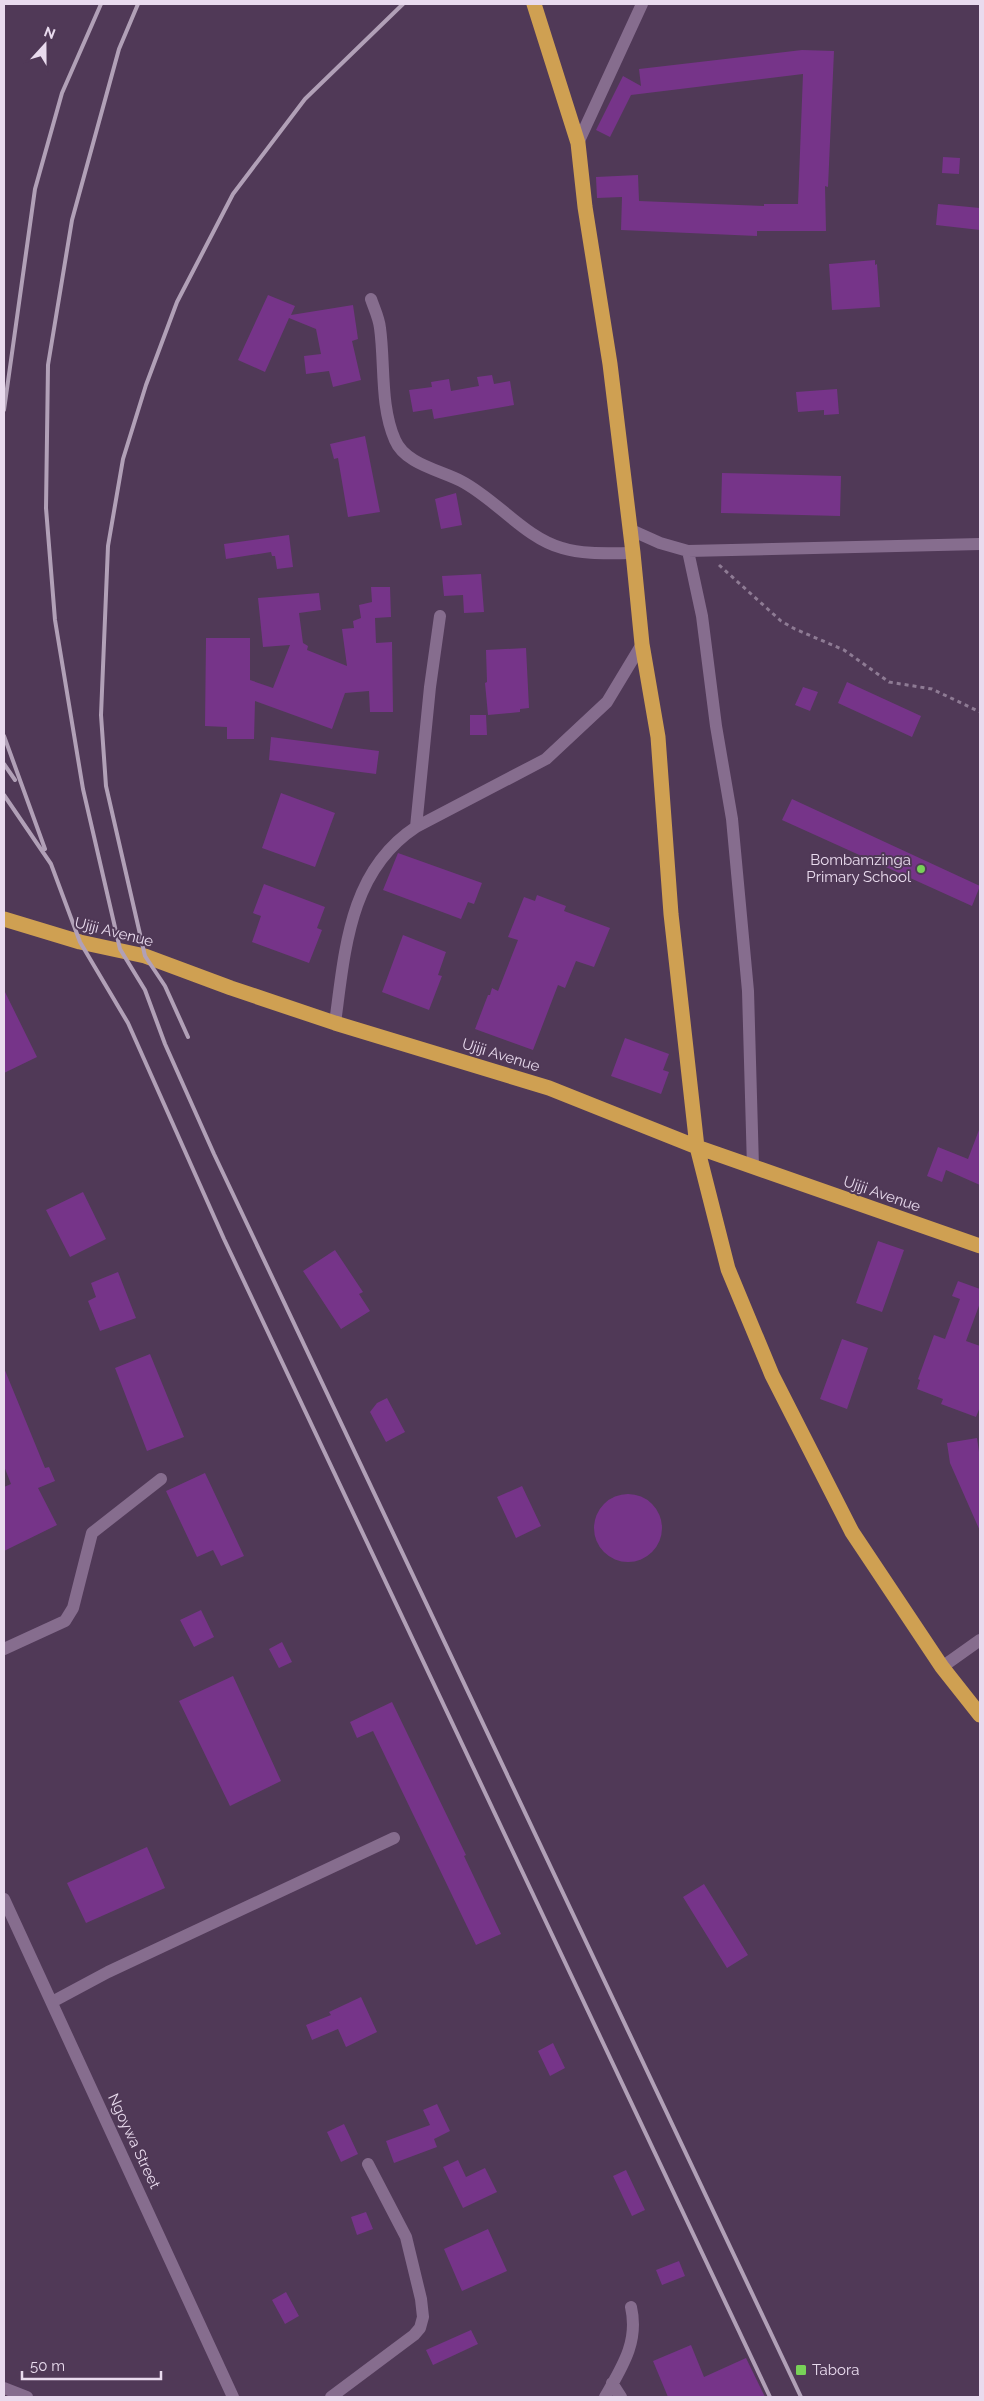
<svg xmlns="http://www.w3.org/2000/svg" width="984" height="2401" font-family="Raleway,sans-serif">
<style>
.building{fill:#763489}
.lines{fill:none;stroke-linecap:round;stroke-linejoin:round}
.path{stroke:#8e7b94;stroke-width:3;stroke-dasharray:4 4;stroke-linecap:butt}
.minor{stroke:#866d8e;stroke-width:12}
.highway{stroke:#cfa052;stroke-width:15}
.rail{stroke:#b1a0b7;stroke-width:4}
.poi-dot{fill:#78d158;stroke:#503957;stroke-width:2}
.labels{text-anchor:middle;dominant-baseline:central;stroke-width:4;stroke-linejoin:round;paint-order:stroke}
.poi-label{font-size:15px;fill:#e9dbee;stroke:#503957;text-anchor:end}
.street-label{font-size:15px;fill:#e9dbee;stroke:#503957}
</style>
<rect width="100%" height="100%" fill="#503957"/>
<!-- building -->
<path class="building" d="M802,50L834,51L828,187L825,186L826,231H757V236L621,230L622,197L597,198L596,177L638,175L639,201L764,206V204H798L803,74L631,95L610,137L596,130L623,76L641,86L639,69Z
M943,157L960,158L959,174L942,173Z
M938,204L980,208V230L936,225Z
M875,260V265L877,264L880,307L832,310L829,264Z
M268,295L295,306L291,315L353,305L358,339L352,341L361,380L333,387L329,371L306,374L304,356L321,354L316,329L289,318L265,372L238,360Z
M492,375L494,384L510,381L514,405L434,419L432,409L413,412L409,390L432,387L431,382L449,379L451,391L479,386L477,377Z
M837,389L839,414L824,415V410L798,412L796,392Z
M365,436L380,512L348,517L338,458L334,459L330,444Z
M722,473L841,476L840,516L721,513Z
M456,493L462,525L441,529L435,499Z
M289,535L293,567L277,569L275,556H272L271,552L226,559L224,544Z
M481,574L484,612L464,613L463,595L444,596L442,576Z
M371,587H390L391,617L375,618L376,643L392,642L393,712H370L369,691L345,693L332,729L255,701L254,739H227V727L205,726L206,638H250V680L273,688L290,645L263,647L258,598L319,593L321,610L299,613L303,643L308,646L307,650L347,666L342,629L354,628L353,621L361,618L359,605L372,602Z
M526,648L529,708L520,709V712L488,715L485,683L487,682L486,650Z
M847,682L921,716L912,737L838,703Z
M803,687L818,692L810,711L795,705Z
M470,715H486L487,735H470Z
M271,737L379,751L376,774L269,760Z
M281,793L335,813L315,867L262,848Z
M792,799L980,886L972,906L782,820Z
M398,853L482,883L474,904L468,902L461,919L383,890Z
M264,884L325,907L317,928L322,930L309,963L252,942L261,916L253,913Z
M537,895L566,906L564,911L610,928L594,967L576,961L565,988L558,985L533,1050L475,1029L488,995H490L492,988L498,991L518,940L508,937L524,897L535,901Z
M403,935L446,952L438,975L442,976L429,1010L382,992Z
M4,990L37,1057L4,1073Z
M625,1038L669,1054L663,1070L669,1072L661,1094L611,1076Z
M979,1130L980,1185L946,1170L942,1182L927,1176L938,1147L968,1159Z
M83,1192L106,1239L70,1257L46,1210Z
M878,1241L904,1250L882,1312L856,1303Z
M335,1250L363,1292L359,1294L370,1311L341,1329L303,1271Z
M118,1272L136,1318L100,1331L88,1301L96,1297L91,1283Z
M958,1281L980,1289V1303L966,1341L980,1346V1407L976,1417L941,1404L943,1399L917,1389L920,1380L918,1379L934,1335L945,1339L960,1299L952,1296Z
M842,1339L868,1348L847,1409L820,1399Z
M150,1354L184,1437L147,1451L115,1368Z
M4,1368L45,1468L49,1467L55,1481L38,1488L57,1525L4,1551V1487L11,1484L4,1466Z
M387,1398L405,1432L386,1442L370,1412L377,1403Z
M977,1438L980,1459V1531L950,1463L947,1443Z
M205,1473L244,1556L221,1566L213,1550L197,1557L166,1491Z
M522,1486L541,1526L516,1538L497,1497Z
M594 1528a34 34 0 1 1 68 0a34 34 0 1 1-68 0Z
M201,1610L214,1637L194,1647L180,1620Z
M282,1642L292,1662L279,1668L269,1649Z
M233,1676L281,1781L230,1806L179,1701Z
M392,1702L466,1855L464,1856L501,1934L476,1945L373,1731L357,1738L350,1722Z
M147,1847L165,1888L86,1923L67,1883Z
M704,1884L748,1955L727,1968L683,1897Z
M361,1997L377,2032L346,2047L338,2029L312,2040L306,2025L331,2015L329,2012Z
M553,2043L565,2068L550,2076L538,2051Z
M437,2104L450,2131L434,2139L437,2147L394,2163L386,2141L430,2125L423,2110Z
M344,2124L358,2154L341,2162L327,2132Z
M458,2160L466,2177L485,2168L497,2192L463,2208L443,2167Z
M626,2170L645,2210L632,2216L613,2176Z
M366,2212L373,2229L357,2235L351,2217Z
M488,2229L507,2271L462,2291L444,2249Z
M679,2261L685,2276L662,2285L656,2270Z
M286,2292L299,2316L285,2324L272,2300Z
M471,2330L478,2344L433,2365L426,2350Z
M691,2345L704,2377L746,2358L765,2397H668L653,2361Z"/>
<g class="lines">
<!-- path -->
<path class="path" d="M719,565L781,621L795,629L844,650L889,682L932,689L980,712"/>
<!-- minor -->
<path class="minor" d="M578,143L642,4
M371,299C374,308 379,318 380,328C385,364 380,406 395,440C405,464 440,470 461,481C496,499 525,538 562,548C585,555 610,553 633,553
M631,530L660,543L688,551L980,544
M688,551L702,616L716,726L732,819L748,991L753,1167
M416,827L430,687L440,616
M335,1023C345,950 349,871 416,827L546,759L607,702L642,644
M4,1649L65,1621L73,1608L92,1533L161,1479
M942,1667L980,1640
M4,1899L233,2397
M52,2002L108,1972L394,1838
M612,2383L621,2397
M4,2388L27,2397
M331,2397L414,2335L420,2328L423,2317L421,2299L406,2237L368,2164
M605,2397C622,2367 639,2342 631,2307"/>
<!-- highway -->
<path class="highway" d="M534,4L578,143L585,207L610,364L633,553L642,644L658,737L671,914L697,1147L728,1269L772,1375L852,1532L942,1667L980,1715
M4,919L80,942L145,956L231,988L335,1023L549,1088L697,1147L980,1246"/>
<!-- rail -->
<path class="rail" d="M138,4L119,49L72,220L48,365L46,508L55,620L83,789L120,949L145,990L165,1044L214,1154L801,2397
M4,410L35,189L62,93L101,4
M4,736L45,849
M4,764L15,780
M4,795L51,864L80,942L128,1023L224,1239L770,2397
M188,1037L165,986L145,956L106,786L101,715L108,546L123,459L146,385L177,302L233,194L305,99L403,4"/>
</g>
<!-- markers -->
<g class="poi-dot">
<circle cx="921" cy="869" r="5"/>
<rect x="795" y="2364" width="12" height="12" rx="2.5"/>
</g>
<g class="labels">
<!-- poi labels -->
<g class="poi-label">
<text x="911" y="860">Bombamzinga<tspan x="911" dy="17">Primary School</tspan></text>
<text x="812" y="2370" text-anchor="start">Tabora</text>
</g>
<!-- street labels -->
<g class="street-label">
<text transform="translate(114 932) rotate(14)">Ujiji Avenue</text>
<text transform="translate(501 1055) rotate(17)">Ujiji Avenue</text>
<text transform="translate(882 1194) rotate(19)">Ujiji Avenue</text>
<text transform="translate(134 2141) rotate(65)">Ngoywa Street</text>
</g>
</g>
<!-- border -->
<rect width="984" height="2401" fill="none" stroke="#e9dbee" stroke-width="10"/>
<!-- north arrow -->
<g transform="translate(45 45) rotate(21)" stroke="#503957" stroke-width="4" paint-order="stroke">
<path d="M0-4L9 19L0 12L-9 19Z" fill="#e9dbee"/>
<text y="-8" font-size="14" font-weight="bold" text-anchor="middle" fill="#e9dbee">N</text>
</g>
<!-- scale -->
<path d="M22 2371v8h139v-8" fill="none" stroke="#e9dbee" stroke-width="2.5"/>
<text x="30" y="2371" font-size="15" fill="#e9dbee" stroke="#503957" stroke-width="4" paint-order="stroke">50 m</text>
</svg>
